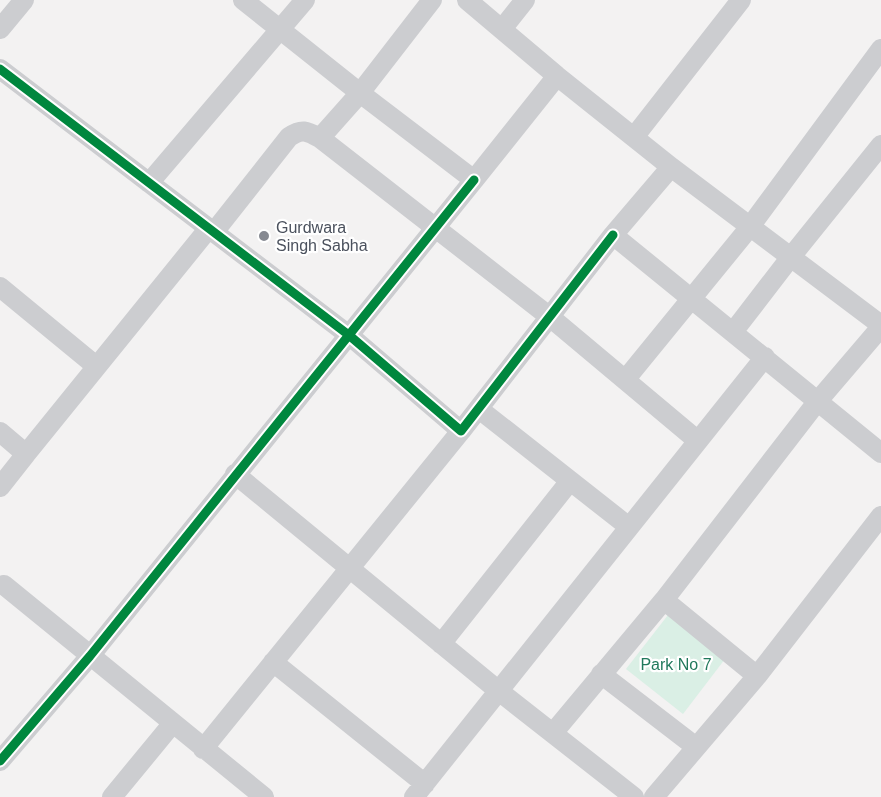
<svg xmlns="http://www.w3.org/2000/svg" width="881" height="797" font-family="Helvetica,sans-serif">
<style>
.green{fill:#daefe5}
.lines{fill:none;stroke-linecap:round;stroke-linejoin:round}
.minor{stroke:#cccdd0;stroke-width:20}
.cycleway-casing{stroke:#fff;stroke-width:13}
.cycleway{stroke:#00873e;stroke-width:9}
.poi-dot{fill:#868991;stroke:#fff;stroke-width:2}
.labels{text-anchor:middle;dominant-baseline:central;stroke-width:4.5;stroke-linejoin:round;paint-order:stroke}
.poi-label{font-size:16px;fill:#4b515d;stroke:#fff;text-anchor:start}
.park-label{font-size:16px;fill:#21795c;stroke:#fff}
</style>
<rect width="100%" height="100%" fill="#f3f2f2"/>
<!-- green -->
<path class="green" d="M668,615L725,659L683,714L626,669Z"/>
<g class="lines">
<!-- minor -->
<path class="minor" d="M243,0L360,93L474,180L557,76
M467,0L557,76L671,167L613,235L881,453
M0,29L24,0
M502,29L525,0
M0,69L350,336L461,431L613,235
M634,137L741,0
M320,138L360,93L432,0
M671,167L881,325
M149,183L305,0
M214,232L289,137C302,128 307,131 320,138L550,317L698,441
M0,287L96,366
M881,327L817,402L664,600L757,676L881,516
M733,332L790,258L881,145
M625,380L749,228L881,49
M479,409L629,527
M0,432L26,454L209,228
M235,474L500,692L634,797
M0,487L26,454
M4,585L264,797
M441,644L570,481
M273,662L425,784
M601,674L696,747
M553,733L664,600
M203,749L461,431
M0,761L90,656L474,180
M112,797L173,723
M414,797L765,357
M654,797L757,676"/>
<defs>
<path id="cycleway" d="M0,69L350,336L461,431L613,235
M0,761L90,656L474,180"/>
</defs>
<!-- cycleway casing -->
<use href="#cycleway" class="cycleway-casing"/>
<!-- cycleway -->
<use href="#cycleway" class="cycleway"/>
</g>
<!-- markers -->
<circle class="poi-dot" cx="264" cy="236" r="6"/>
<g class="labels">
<!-- poi labels -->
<g class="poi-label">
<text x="276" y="227">Gurdwara<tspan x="276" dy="18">Singh Sabha</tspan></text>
</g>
<!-- park labels -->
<g class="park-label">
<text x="676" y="664">Park No 7</text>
</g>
</g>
</svg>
